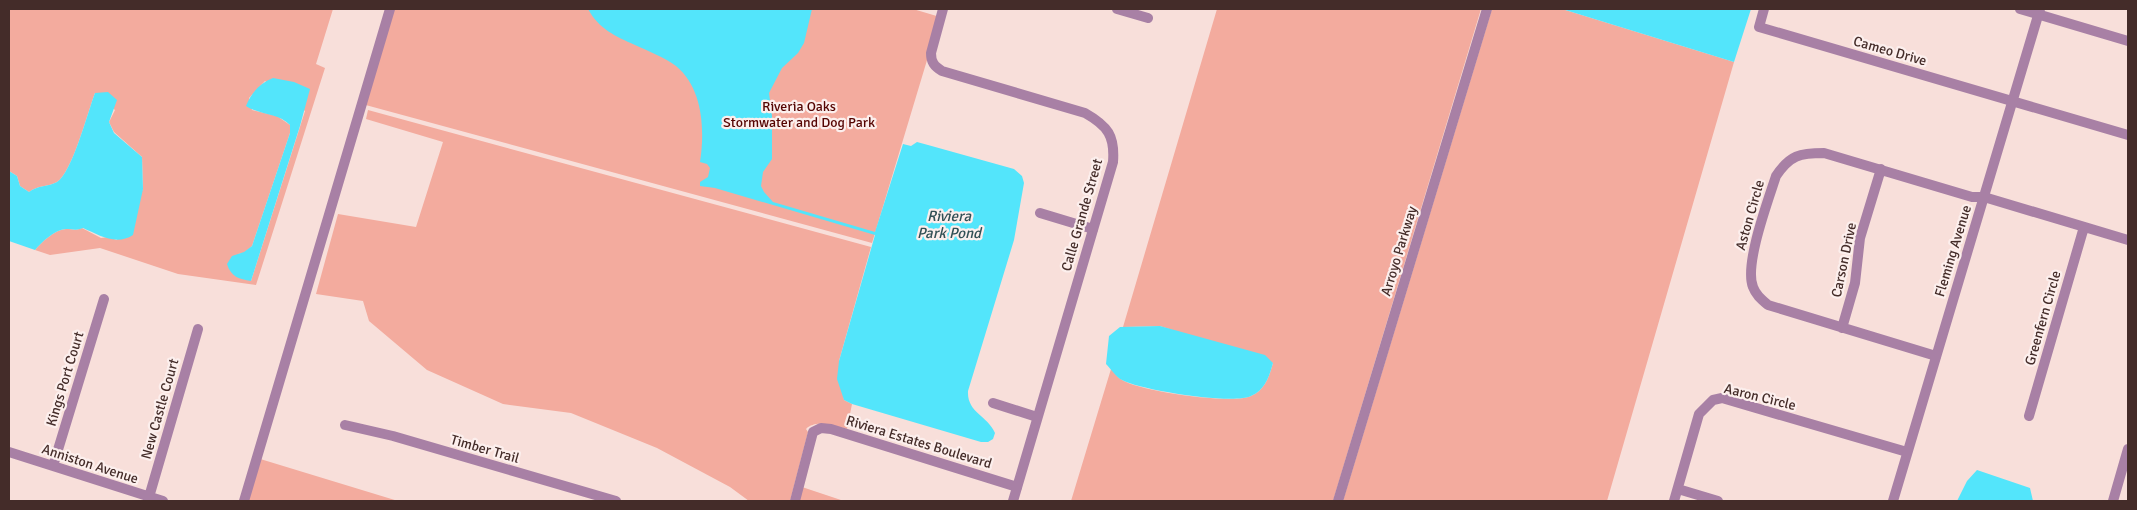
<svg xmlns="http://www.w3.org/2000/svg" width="2137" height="510" font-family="Signika,sans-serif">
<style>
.green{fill:#f3ab9e;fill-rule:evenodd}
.water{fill:#53e5fb}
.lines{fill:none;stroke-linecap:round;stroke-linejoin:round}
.minor{stroke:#a880a5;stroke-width:10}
.tertiary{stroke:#a880a5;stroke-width:10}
.labels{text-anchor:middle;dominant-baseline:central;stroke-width:4.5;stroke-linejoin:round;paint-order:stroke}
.street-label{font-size:14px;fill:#442c29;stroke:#fcefed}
.park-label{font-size:14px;fill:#550402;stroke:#fcefed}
.water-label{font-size:15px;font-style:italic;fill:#325056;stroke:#fcefed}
</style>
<rect width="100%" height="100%" fill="#f8dfda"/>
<!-- green -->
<path class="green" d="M9,9H333L316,64L325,68L256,285L178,274L100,248L50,255L35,250C42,242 54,230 66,229C73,229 76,231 82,228L101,238L108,237L117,240L143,189L142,157L114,132L109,122L115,110L95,93C88,111 72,173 57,182C48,187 38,185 29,192L20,186L17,176L9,171ZM265,81L305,111L251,281L238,254L244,253L252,246L290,133V125L277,116L252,110L249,98Z
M390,9H913L940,17L872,243L362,104Z
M1217,9H1481L1333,501H1071L1111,369C1115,373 1118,378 1122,380C1139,391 1233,405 1251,396C1265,390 1269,377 1273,363L1160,326L1123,327Z
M1492,9H1562L1734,62L1607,501H1343Z
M368,110L871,247L839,361L844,400L852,404L847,429C834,426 816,419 806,429L808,432L790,501H749L730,487L657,448L571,413L503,404L427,370L369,321L363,301L316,294L338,214L416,227L443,142L366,119Z
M257,458L398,501H244Z
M799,486L844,501H795Z"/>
<!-- water -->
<path class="water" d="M588,9H812L804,43L798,53L782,68L769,93L772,116V159L763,172L761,186L764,192L773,202L875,232L903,144L911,146L917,142L928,145L1014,169L1022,176L1024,183L1014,240L968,391C967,413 987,415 995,433L993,439L988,442H981L852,404L844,400L837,379L839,361L875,235L715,188L700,186V182L708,177L710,168L707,164L700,162C705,130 703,88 676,66C664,57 648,51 635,45C615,36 599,29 588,9Z
M1562,9H1751L1734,62Z
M273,78L294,82L310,89L300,126L251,281C239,279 231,277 227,264L232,256L244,252L252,246L290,133V125C278,113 259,115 246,106C251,93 260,83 273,78Z
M108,92L117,100L109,122L114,133L142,157L143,189L133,235C116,246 99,235 83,228C76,231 73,229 66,229C54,230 42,242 35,250L9,241V171L17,176L20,186L29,192C38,185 48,187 57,182C72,173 88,111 95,93Z
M1160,326L1265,355L1273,363C1269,377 1265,390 1251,396C1233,405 1140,390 1122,380C1116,377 1111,369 1106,364L1109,336L1120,327Z
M1977,470L2030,488L2033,501H1957L1967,481Z"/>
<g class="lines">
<!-- minor -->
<path class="minor" d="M1117,9L1148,18
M1764,9L1759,27L2128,135
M2020,9L2128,41
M1040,213L1093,229
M1842,328L1855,283L1860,238L1881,169
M1936,356L1768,305C1761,299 1756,295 1753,287C1744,265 1768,201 1776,176C1790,155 1800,153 1824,153L1972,197H1984L2128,240
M993,403L1037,417
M2029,416L2084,227
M345,425L393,436L616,501
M9,452L163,501
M53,466L104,299
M1678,489L1718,501
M149,497L198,329
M244,501L390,9
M795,501L813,432L821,428L831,429L1017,487
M1338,501L1487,9
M1674,501L1699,414L1713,400L1722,398L1907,452
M2113,501L2128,449"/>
<!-- tertiary -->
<path class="tertiary" d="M943,9L931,53C931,62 934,66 942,71L1085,113C1108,126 1115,136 1113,162L1013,501
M1893,501L2040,9"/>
</g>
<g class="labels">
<!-- street labels -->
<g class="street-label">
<text transform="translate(1890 51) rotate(16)">Cameo Drive</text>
<text transform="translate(1082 215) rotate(-74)">Calle Grande Street</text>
<text transform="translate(1750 215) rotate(-74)">Aston Circle</text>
<text transform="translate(1399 251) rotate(-73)">Arroyo Parkway</text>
<text transform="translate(1953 251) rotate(-73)">Fleming Avenue</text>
<text transform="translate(1844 260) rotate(-78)">Carson Drive</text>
<text transform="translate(2043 318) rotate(-74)">Greenfern Circle</text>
<text transform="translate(65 379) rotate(-73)">Kings Port Court</text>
<text transform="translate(1760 397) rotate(14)">Aaron Circle</text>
<text transform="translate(160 409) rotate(-74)">New Castle Court</text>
<text transform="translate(919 442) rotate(17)">Riviera Estates Boulevard</text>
<text transform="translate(485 449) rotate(16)">Timber Trail</text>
<text transform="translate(90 464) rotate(18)">Anniston Avenue</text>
</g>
<!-- park labels -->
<g class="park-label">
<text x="799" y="106">Riveria Oaks<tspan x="799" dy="16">Stormwater and Dog Park</tspan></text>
</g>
<!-- water labels -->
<g class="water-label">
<text x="949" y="216">Riviera<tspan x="949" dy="17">Park Pond</tspan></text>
</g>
</g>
<!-- border -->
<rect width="2137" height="510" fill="none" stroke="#442c29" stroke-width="20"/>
</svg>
